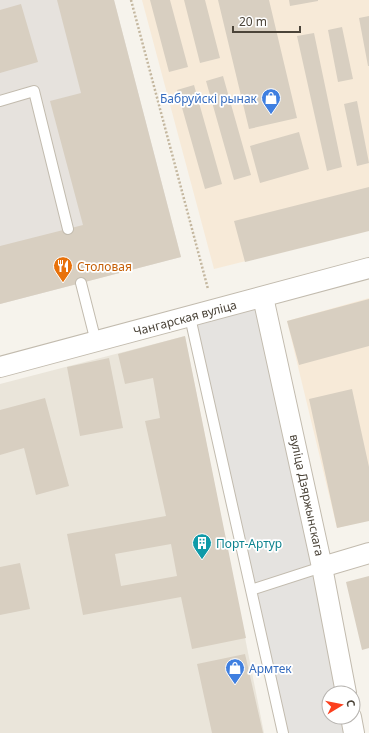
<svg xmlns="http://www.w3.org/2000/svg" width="369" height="733" font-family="'Noto Sans',sans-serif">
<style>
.residential{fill:#eae5da}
.commercial{fill:#f7ead8}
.industrial{fill:#e6e2dd}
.parking{fill:#e5e3e0}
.building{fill:#d8cfc1;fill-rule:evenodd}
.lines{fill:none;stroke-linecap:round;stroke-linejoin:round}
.lane-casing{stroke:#c2bbae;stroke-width:12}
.street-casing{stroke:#c2bbae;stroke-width:22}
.path{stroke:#c4b79f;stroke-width:2.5;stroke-dasharray:2 2;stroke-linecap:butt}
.lane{stroke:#fff;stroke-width:10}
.street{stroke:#fff;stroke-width:20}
.labels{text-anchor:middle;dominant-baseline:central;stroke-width:3.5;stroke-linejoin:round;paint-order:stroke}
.shop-label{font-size:12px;fill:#366cbe;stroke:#fff;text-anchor:end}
.food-label{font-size:12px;fill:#c56008;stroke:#fff;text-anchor:start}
.street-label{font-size:12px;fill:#4b4439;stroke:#fff}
.culture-label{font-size:12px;fill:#0d838f;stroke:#fff;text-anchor:start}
</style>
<rect width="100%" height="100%" fill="#f6f3ec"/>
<!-- residential -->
<path class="residential" d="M185,336L264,733H0V384Z"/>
<!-- commercial -->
<path class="commercial" d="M142,0H369V230L214,269Z
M369,298V520L337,528L287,321Z"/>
<!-- industrial -->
<path class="industrial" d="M0,0H114L181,257L0,304Z"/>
<!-- parking -->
<path class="parking" d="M263,297L346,693H329V717H351L354,733H283L190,317Z"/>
<!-- building -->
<path class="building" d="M57,0H114L181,257L0,304V246L83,225L50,101L81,93Z
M150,0H170L188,67L169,72Z
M184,0H205L220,58L200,63Z
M218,0H269L297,118L249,129Z
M289,0H318V1L290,6Z
M21,4L38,62L0,73V10Z
M369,16V66H368L359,18Z
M342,27L353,79L338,82L328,30Z
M314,33L342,167L327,171L297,36Z
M223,76L251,175L234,180L206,81Z
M194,85L222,184L205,189L177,90Z
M357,101L369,163L357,166L344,104Z
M299,132L309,169L260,183L250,146Z
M369,187V231L245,262L234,221Z
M369,299V346L299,365L287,321Z
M185,336L246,638L192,649L181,597L83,615L67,534L166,516L145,421L160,418L153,378L125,384L118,354ZM171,544L177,576L121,586L115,554Z
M109,358L123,428L80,436L67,367Z
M352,389L369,467V521L337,528L309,399Z
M45,398L69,486L36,495L24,448L0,455V410Z
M20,563L30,609L0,615V567Z
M369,576V648L362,650L346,582Z
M245,654L263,733H212L197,664Z"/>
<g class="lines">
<defs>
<path id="lane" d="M0,101L34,91L68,229
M81,283L96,342
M190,317L283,733
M251,590L322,567"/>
<path id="street" d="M263,297L322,567L346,693
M0,367L369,268
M322,567L369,553
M351,717L354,733"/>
</defs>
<!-- lane casing -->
<use href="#lane" class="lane-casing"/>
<!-- street casing -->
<use href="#street" class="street-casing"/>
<!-- path -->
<path class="path" d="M131,0L208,289"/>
<!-- lane -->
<use href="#lane" class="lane"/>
<!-- street -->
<use href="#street" class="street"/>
</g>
<!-- icons -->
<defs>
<symbol id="shop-pin" viewBox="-11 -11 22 30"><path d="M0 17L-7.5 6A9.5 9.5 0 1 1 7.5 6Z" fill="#3f7fe0" stroke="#fff"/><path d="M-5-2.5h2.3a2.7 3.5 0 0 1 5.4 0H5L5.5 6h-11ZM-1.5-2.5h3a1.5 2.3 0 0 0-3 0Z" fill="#fff"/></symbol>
<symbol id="restaurant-pin" viewBox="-11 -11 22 30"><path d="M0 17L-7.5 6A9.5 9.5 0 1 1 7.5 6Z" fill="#e8710a" stroke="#fff"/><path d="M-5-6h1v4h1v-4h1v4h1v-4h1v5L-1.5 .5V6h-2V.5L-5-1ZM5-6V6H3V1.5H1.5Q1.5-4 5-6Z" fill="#fff"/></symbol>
<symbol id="building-pin" viewBox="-11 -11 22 30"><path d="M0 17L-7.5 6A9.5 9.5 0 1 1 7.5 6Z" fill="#0f9aa8" stroke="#fff"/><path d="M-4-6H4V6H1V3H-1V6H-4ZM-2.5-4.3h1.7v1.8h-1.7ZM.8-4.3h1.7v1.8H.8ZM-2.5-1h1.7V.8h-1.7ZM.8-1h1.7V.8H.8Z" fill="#fff"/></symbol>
</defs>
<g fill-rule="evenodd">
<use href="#shop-pin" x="260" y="87" width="22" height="30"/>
<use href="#restaurant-pin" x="52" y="255" width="22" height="30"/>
<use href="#building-pin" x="191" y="532" width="22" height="30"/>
<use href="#shop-pin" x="224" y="657" width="22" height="30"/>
</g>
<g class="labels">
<!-- shop labels -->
<g class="shop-label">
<text x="257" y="98">Бабруйскі рынак</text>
<text x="249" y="668" text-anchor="start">Армтек</text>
</g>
<!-- food labels -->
<g class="food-label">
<text x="77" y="266">Столовая</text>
</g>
<!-- street labels -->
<g class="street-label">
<text transform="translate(185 318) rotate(-15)">Чангарская вуліца</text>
<text transform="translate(307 495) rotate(78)">вуліца Дзяржынскага</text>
</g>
<!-- culture labels -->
<g class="culture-label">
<text x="216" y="543">Порт-Артур</text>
</g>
</g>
<!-- north arrow -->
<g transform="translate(341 705) rotate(80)"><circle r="19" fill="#ffffff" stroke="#b7b4b0"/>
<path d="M0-3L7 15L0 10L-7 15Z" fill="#fc3f1d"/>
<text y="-6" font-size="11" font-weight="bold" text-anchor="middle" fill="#4b4439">С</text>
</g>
<!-- scale -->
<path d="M233 26v6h67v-6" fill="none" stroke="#4b4439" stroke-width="2"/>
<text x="239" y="26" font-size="12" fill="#4b4439" stroke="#ffffff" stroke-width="3" paint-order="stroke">20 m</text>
</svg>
